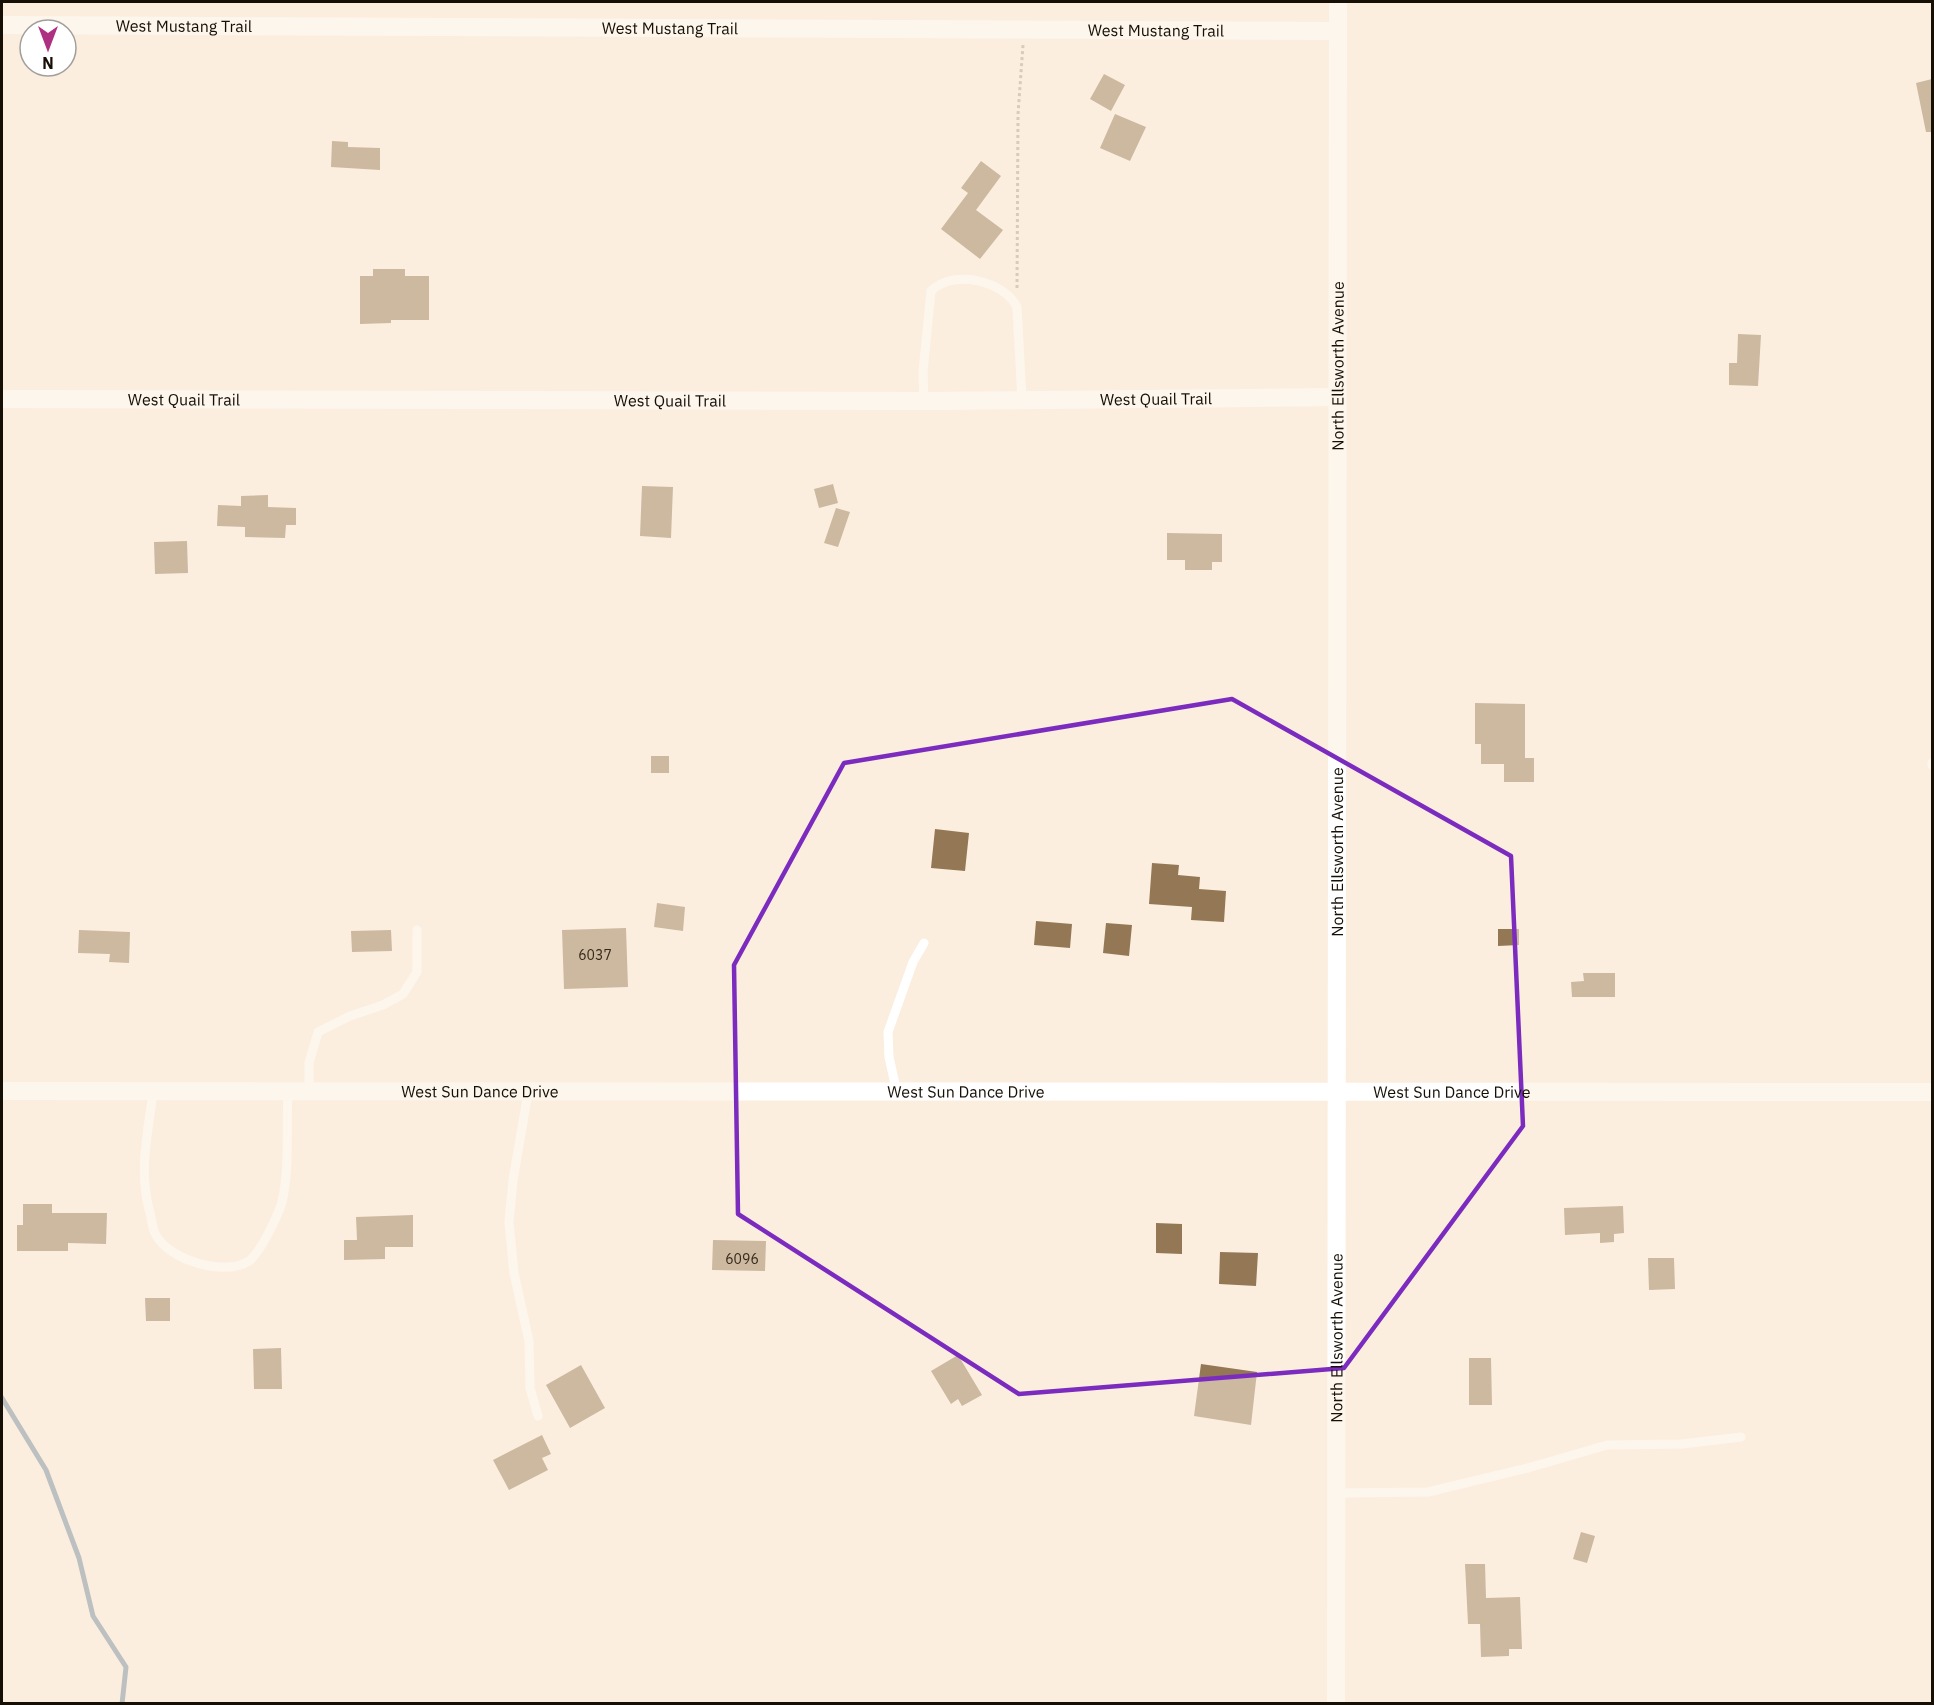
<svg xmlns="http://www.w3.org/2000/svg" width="1934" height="1705" font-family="'IBM Plex Sans',sans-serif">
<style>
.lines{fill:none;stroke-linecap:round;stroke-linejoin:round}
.stream{stroke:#71879b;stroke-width:5}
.building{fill:#947755}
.path{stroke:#aba093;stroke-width:3;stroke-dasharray:3 3;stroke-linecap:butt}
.lane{stroke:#fff;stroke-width:9}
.street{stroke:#fff;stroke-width:18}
.marked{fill:none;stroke:#7b2cbf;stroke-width:4.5;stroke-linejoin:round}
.labels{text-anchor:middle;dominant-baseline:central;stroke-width:6;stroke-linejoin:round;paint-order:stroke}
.number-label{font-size:14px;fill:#36291a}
.street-label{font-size:16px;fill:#160f06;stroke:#fff}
</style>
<rect width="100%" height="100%" fill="#fbeedf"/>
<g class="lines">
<!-- stream -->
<path class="stream" d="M2,1398L46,1470L79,1558L93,1616L126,1667L122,1704"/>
</g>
<!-- building -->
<path class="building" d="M1104,74L1125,85L1111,111L1090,99Z
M1932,79V132H1926L1916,83Z
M1115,114L1146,127L1130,161L1100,148Z
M332,141L348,142V147L380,148V170L331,167Z
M981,161L1001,176L976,210L1003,230L980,259L941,229L968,193L961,188Z
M373,269H405V276H429V320H391V323L360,324V276H373Z
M1738,334L1761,335L1758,386L1729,385V363H1737Z
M833,484L838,503L819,508L814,489Z
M642,486L673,487L671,538L640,536Z
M268,495V507L296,508V525H286L285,538L245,537V527L217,526L218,505L241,506V496Z
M836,508L850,512L838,547L824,543Z
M1167,533L1222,534V562H1212V570H1185V560H1167Z
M187,541L188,573L155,574L154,542Z
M1475,703L1525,704V758H1534V782H1504V764H1481V744H1475Z
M651,756H669V773H651Z
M935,829L969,833L965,871L931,868Z
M1152,863L1179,865L1178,875L1200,877L1199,889L1226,891L1224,922L1191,920L1192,907L1149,904Z
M657,903L685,907L683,931L654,927Z
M1036,921L1072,924L1070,948L1034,945Z
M1106,923L1132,925L1129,956L1103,953Z
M626,928L628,987L564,989L562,930Z
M1498,929H1519V945L1498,946Z
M79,930L130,932L129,963L109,962L110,954L78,953Z
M391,930L392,951L352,952L351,931Z
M1583,973H1615V997H1572L1571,982L1584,981Z
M23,1204H52V1213H107L106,1244L68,1243V1251H17V1225H23Z
M1623,1206L1624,1233L1614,1234V1242L1600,1243V1233L1565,1235L1564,1208Z
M413,1215V1247H385V1259L344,1260V1240H357L356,1217Z
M1156,1223L1182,1224V1254L1156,1253Z
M713,1240L766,1241L765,1271L712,1270Z
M1220,1252L1258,1253L1256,1286L1219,1284Z
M1648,1258H1674L1675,1289L1649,1290Z
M145,1298H170V1321H146Z
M281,1348L282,1389H254L253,1349Z
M958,1355L982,1395L962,1406L958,1399L951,1404L931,1371Z
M1469,1358H1491L1492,1405H1469Z
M1201,1364L1257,1372L1251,1425L1194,1416Z
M581,1365L605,1408L570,1428L546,1385Z
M542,1435L551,1454L542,1458L548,1470L509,1490L493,1460Z
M1581,1532L1595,1536L1587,1563L1573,1559Z
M1465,1564H1485L1486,1598L1520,1597L1522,1649H1509V1656L1481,1657L1480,1624H1468Z"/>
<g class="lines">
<!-- path -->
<path class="path" d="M1017,288L1018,114L1023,45"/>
<!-- lane -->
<path class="lane" d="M924,401L923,372L931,291C953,269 1003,280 1017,307L1022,400
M1932,763V765
M153,1092C148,1134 138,1171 150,1213C152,1220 152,1229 156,1235C169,1260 225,1277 249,1261C260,1253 278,1216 282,1202C290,1167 286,1127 288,1092
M309,1093V1063L318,1032L350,1016L383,1005L403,994L417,972V930
M528,1093L513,1180L509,1222L514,1273L529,1341L530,1388L538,1416
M897,1093L889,1057L888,1032L913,962L924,943
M1336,1493L1428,1492L1528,1468L1607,1445L1682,1444L1741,1437"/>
<!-- street -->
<g class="street">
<path id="s1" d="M2,25L1338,31"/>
<path id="s2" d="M2,399L934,401L1336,397"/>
<path id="s3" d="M2,1091L1932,1092"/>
<path id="s4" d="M1336,1704L1338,2"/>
</g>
</g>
<!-- marked area -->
<path d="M0 0H1934V1705H0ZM1232,699L1511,856L1523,1126L1344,1368L1019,1394L738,1214L734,965L844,763Z" fill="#fbeedf" fill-opacity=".55" fill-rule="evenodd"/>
<path class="marked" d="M1232,699L1511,856L1523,1126L1344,1368L1019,1394L738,1214L734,965L844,763Z"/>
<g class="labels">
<!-- number labels -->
<g class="number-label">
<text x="595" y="955">6037</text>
<text x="742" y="1259">6096</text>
</g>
<!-- street labels -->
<g class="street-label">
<text stroke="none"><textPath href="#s1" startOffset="182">West Mustang Trail</textPath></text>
<text stroke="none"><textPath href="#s1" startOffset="668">West Mustang Trail</textPath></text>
<text stroke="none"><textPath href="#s1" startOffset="1154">West Mustang Trail</textPath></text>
<text stroke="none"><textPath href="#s4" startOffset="1338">North Ellsworth Avenue</textPath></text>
<text stroke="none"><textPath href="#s2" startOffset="182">West Quail Trail</textPath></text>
<text stroke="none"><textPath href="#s2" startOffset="1154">West Quail Trail</textPath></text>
<text stroke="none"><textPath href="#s2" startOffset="668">West Quail Trail</textPath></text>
<text stroke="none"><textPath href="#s4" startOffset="852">North Ellsworth Avenue</textPath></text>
<text stroke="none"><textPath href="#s3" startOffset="478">West Sun Dance Drive</textPath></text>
<text stroke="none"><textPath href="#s3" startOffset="964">West Sun Dance Drive</textPath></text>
<text stroke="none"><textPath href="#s3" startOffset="1450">West Sun Dance Drive</textPath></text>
<text stroke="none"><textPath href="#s4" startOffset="366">North Ellsworth Avenue</textPath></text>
</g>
</g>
<!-- border -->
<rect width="1934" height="1705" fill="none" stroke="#160f06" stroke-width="6"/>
<!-- north arrow -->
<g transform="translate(48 48) rotate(180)"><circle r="28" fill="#ffffff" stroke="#a29f9b" stroke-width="1.5"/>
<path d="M0-4.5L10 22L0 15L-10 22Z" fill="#ae3081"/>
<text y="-9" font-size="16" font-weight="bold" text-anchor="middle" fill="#160f06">N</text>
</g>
</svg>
